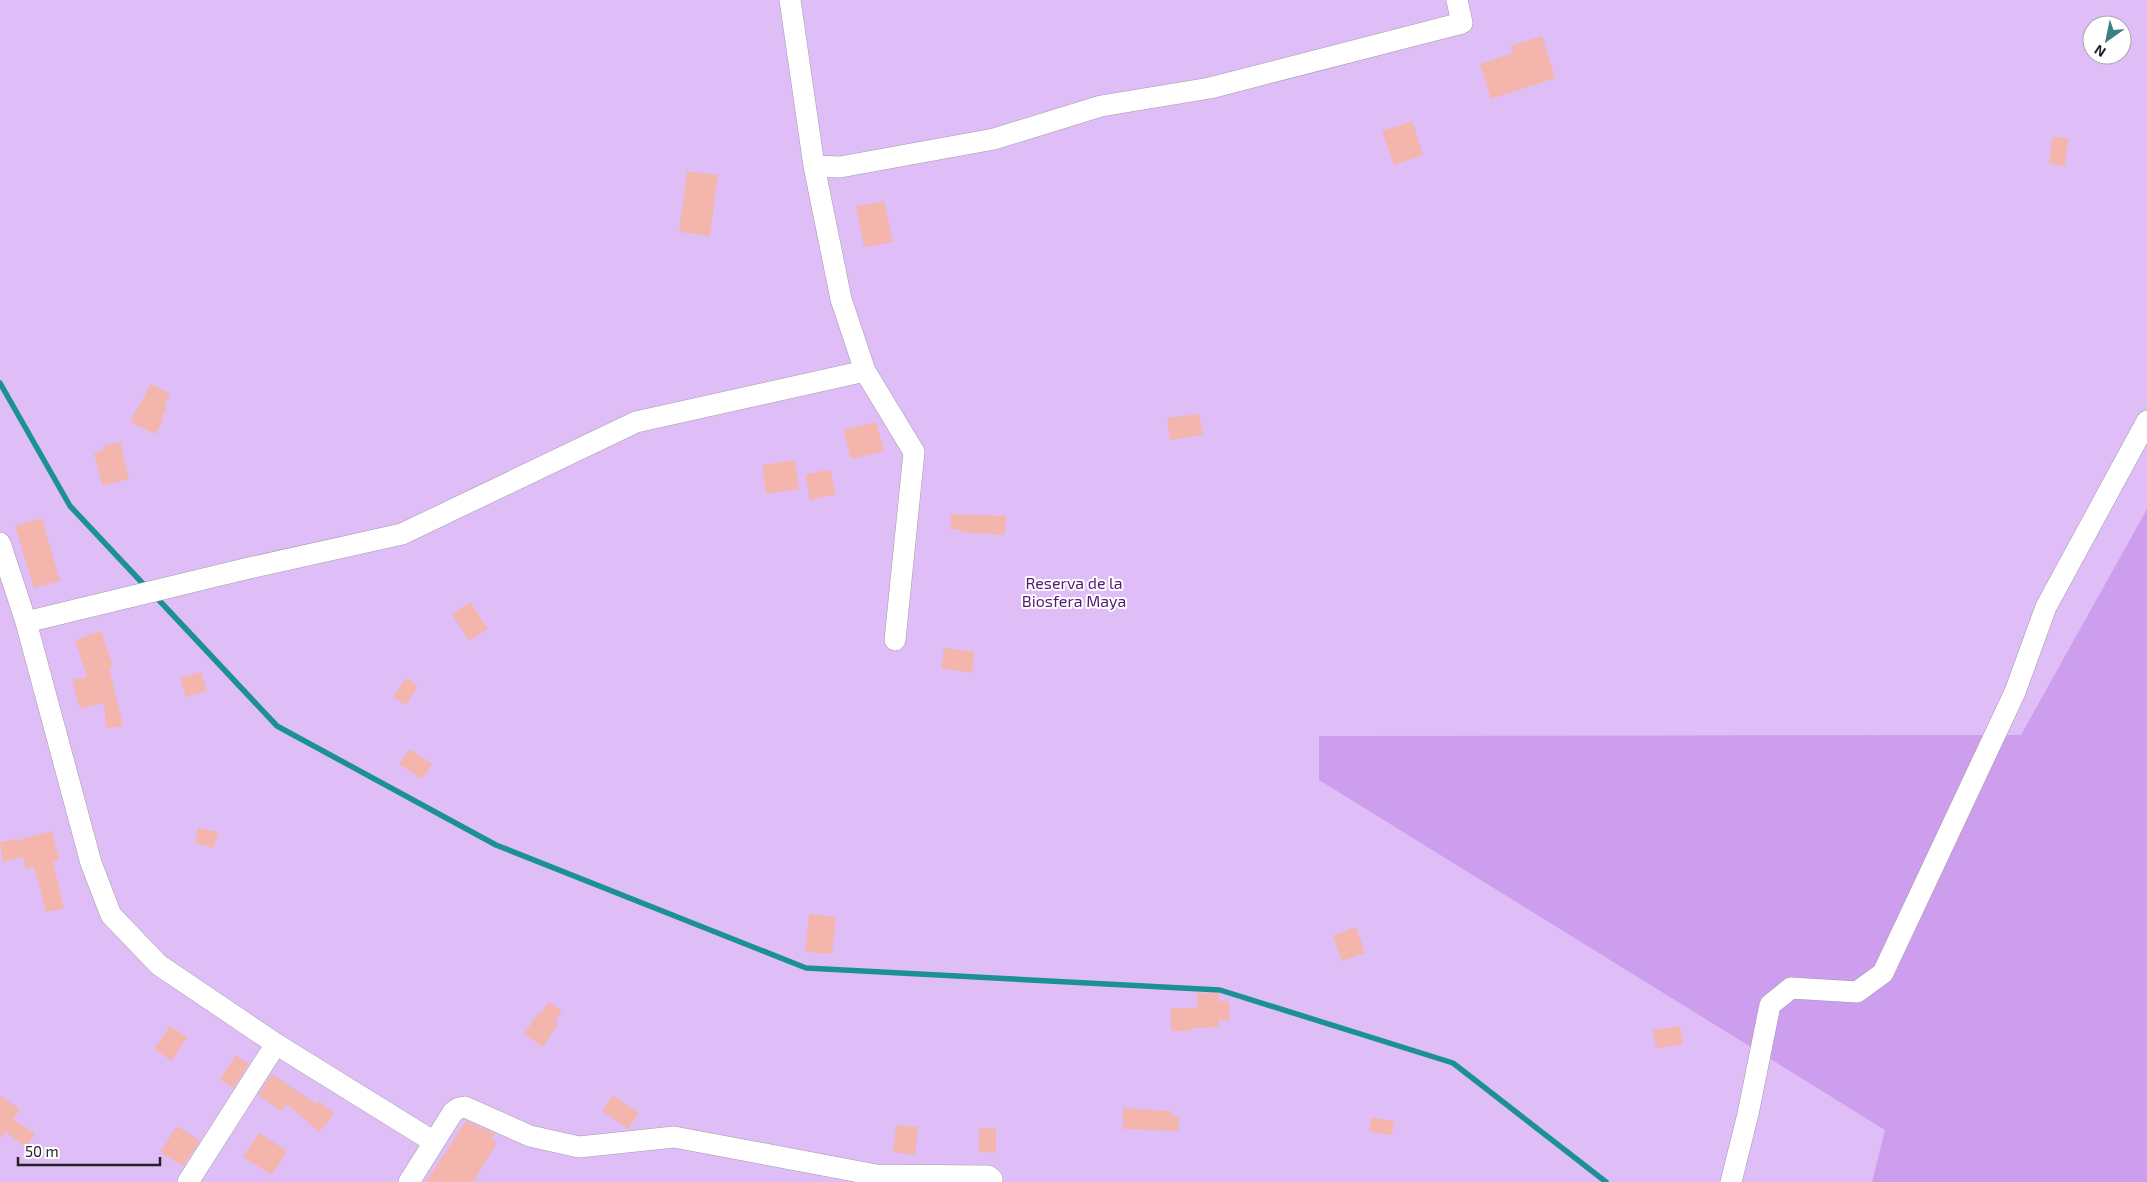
<svg xmlns="http://www.w3.org/2000/svg" width="2147" height="1182" font-family="'Exo 2',sans-serif">
<style>
.green{fill:#dfbef7;fill-rule:evenodd}
.forest{fill:#cd9eee}
.lines{fill:none;stroke-linecap:round;stroke-linejoin:round}
.stream{stroke:#1b9095;stroke-width:5.5}
.building{fill:#f3b5ac}
.street-casing{stroke:#a39aa9;stroke-width:22}
.street{stroke:#fff;stroke-width:21}
.labels{text-anchor:middle;dominant-baseline:central;stroke-width:4;stroke-linejoin:round;paint-order:stroke}
.park-label{font-size:16px;fill:#551876;stroke:#fff}
</style>
<rect width="100%" height="100%" fill="#fdfbfe"/>
<!-- green -->
<path class="green" d="M0,0H2147V1182H0ZM2092,25H2122V55H2092Z"/>
<!-- forest -->
<path class="forest" d="M2147,509V1182H1872L1885,1130L1319,780V736L2021,735Z"/>
<g class="lines">
<!-- stream -->
<path class="stream" d="M0,383L70,506L147,588
M156,597L277,726L496,845L806,968L1220,990L1453,1063L1606,1182"/>
</g>
<!-- building -->
<path class="building" d="M1542,36L1555,78L1491,99L1480,64L1513,53L1511,46Z
M1412,121L1423,155L1394,165L1382,131Z
M2052,137L2068,138L2065,166L2049,164Z
M687,171L718,175L710,236L679,232Z
M884,201L893,242L864,247L856,206Z
M151,384L170,394L164,406L167,407L161,419L163,420L156,434L130,422Z
M1199,414L1203,435L1170,440L1167,418Z
M876,422L884,451L851,459L843,430Z
M120,442L129,479L102,486L94,453L104,450L103,446Z
M795,460L799,489L766,494L762,465Z
M830,469L836,494L810,500L805,475Z
M951,514L1006,516L1005,535L961,532V530L950,529Z
M42,518L60,581L34,588L15,526Z
M470,602L488,629L469,641L452,614Z
M101,631L113,666L109,667L123,726L106,728L104,703L80,709L72,680L87,677L75,640Z
M944,648L974,652L972,673L941,668Z
M201,672L207,691L186,697L180,678Z
M406,678L418,686L406,705L393,697Z
M410,749L432,764L422,779L399,764Z
M198,828L218,832L214,848L195,843Z
M52,831L59,860L53,862L64,908L46,912L34,867L26,869L23,857L3,862L0,842L15,839V841Z
M809,914L836,917L832,954L805,952Z
M1356,927L1365,953L1342,961L1333,936Z
M1197,993H1219V1001H1229V1021L1219,1020V1027L1191,1028V1031H1171V1008H1197Z
M549,1002L562,1011L555,1022L558,1024L543,1047L524,1034L539,1012L541,1013Z
M170,1026L187,1037L172,1061L154,1049Z
M1680,1026L1683,1044L1656,1048L1653,1030Z
M236,1055L249,1064L233,1088L220,1079Z
M272,1074L316,1104L319,1101L334,1114L319,1132L287,1104L282,1111L258,1095Z
M613,1095L639,1113L628,1129L602,1111Z
M0,1096L20,1109L13,1119L35,1134L26,1147L5,1132L0,1139Z
M1123,1108L1171,1111V1116L1179,1117L1178,1131L1123,1129Z
M1371,1117L1394,1121L1392,1135L1369,1132Z
M466,1121L495,1134L491,1139L497,1143L473,1182H426Z
M896,1125L918,1127L915,1155L893,1152Z
M177,1126L200,1141L183,1166L160,1152Z
M979,1128L996,1129V1153L979,1152Z
M259,1133L287,1151L272,1175L243,1157Z"/>
<g class="lines">
<defs>
<path id="street" d="M790,0L814,166L841,299L865,371L914,452L895,640
M814,166L840,167L994,139L1101,106L1210,88L1462,23L1457,0
M0,543L26,622L91,863L111,915L159,965L276,1044L434,1142
M26,622L249,568L402,534L636,422L865,371
M188,1182L276,1044
M409,1182L453,1112L459,1108L465,1107L530,1136L579,1147L674,1137L876,1175L988,1176L992,1179V1182
M1731,1182L1748,1114L1770,1005L1791,988L1857,992L1883,973L2015,692L2046,607L2147,421"/>
</defs>
<!-- street casing -->
<use href="#street" class="street-casing"/>
<!-- street -->
<use href="#street" class="street"/>
</g>
<g class="labels">
<!-- park labels -->
<g class="park-label">
<text x="1074" y="582">Reserva de la<tspan x="1074" dy="18">Biosfera Maya</tspan></text>
</g>
</g>
<!-- north arrow -->
<g transform="translate(2107 40) rotate(213)"><circle r="24" fill="#ffffff" stroke="#a7a6a9"/>
<path d="M0-4L9 19L0 12L-9 19Z" fill="#388085"/>
<text y="-8" font-size="14" font-weight="bold" text-anchor="middle" fill="#242127">N</text>
</g>
<!-- scale -->
<path d="M18 1157v8h142v-8" fill="none" stroke="#242127" stroke-width="2.5"/>
<text x="25" y="1157" font-size="15" fill="#242127" stroke="#ffffff" stroke-width="4" paint-order="stroke">50 m</text>
</svg>
